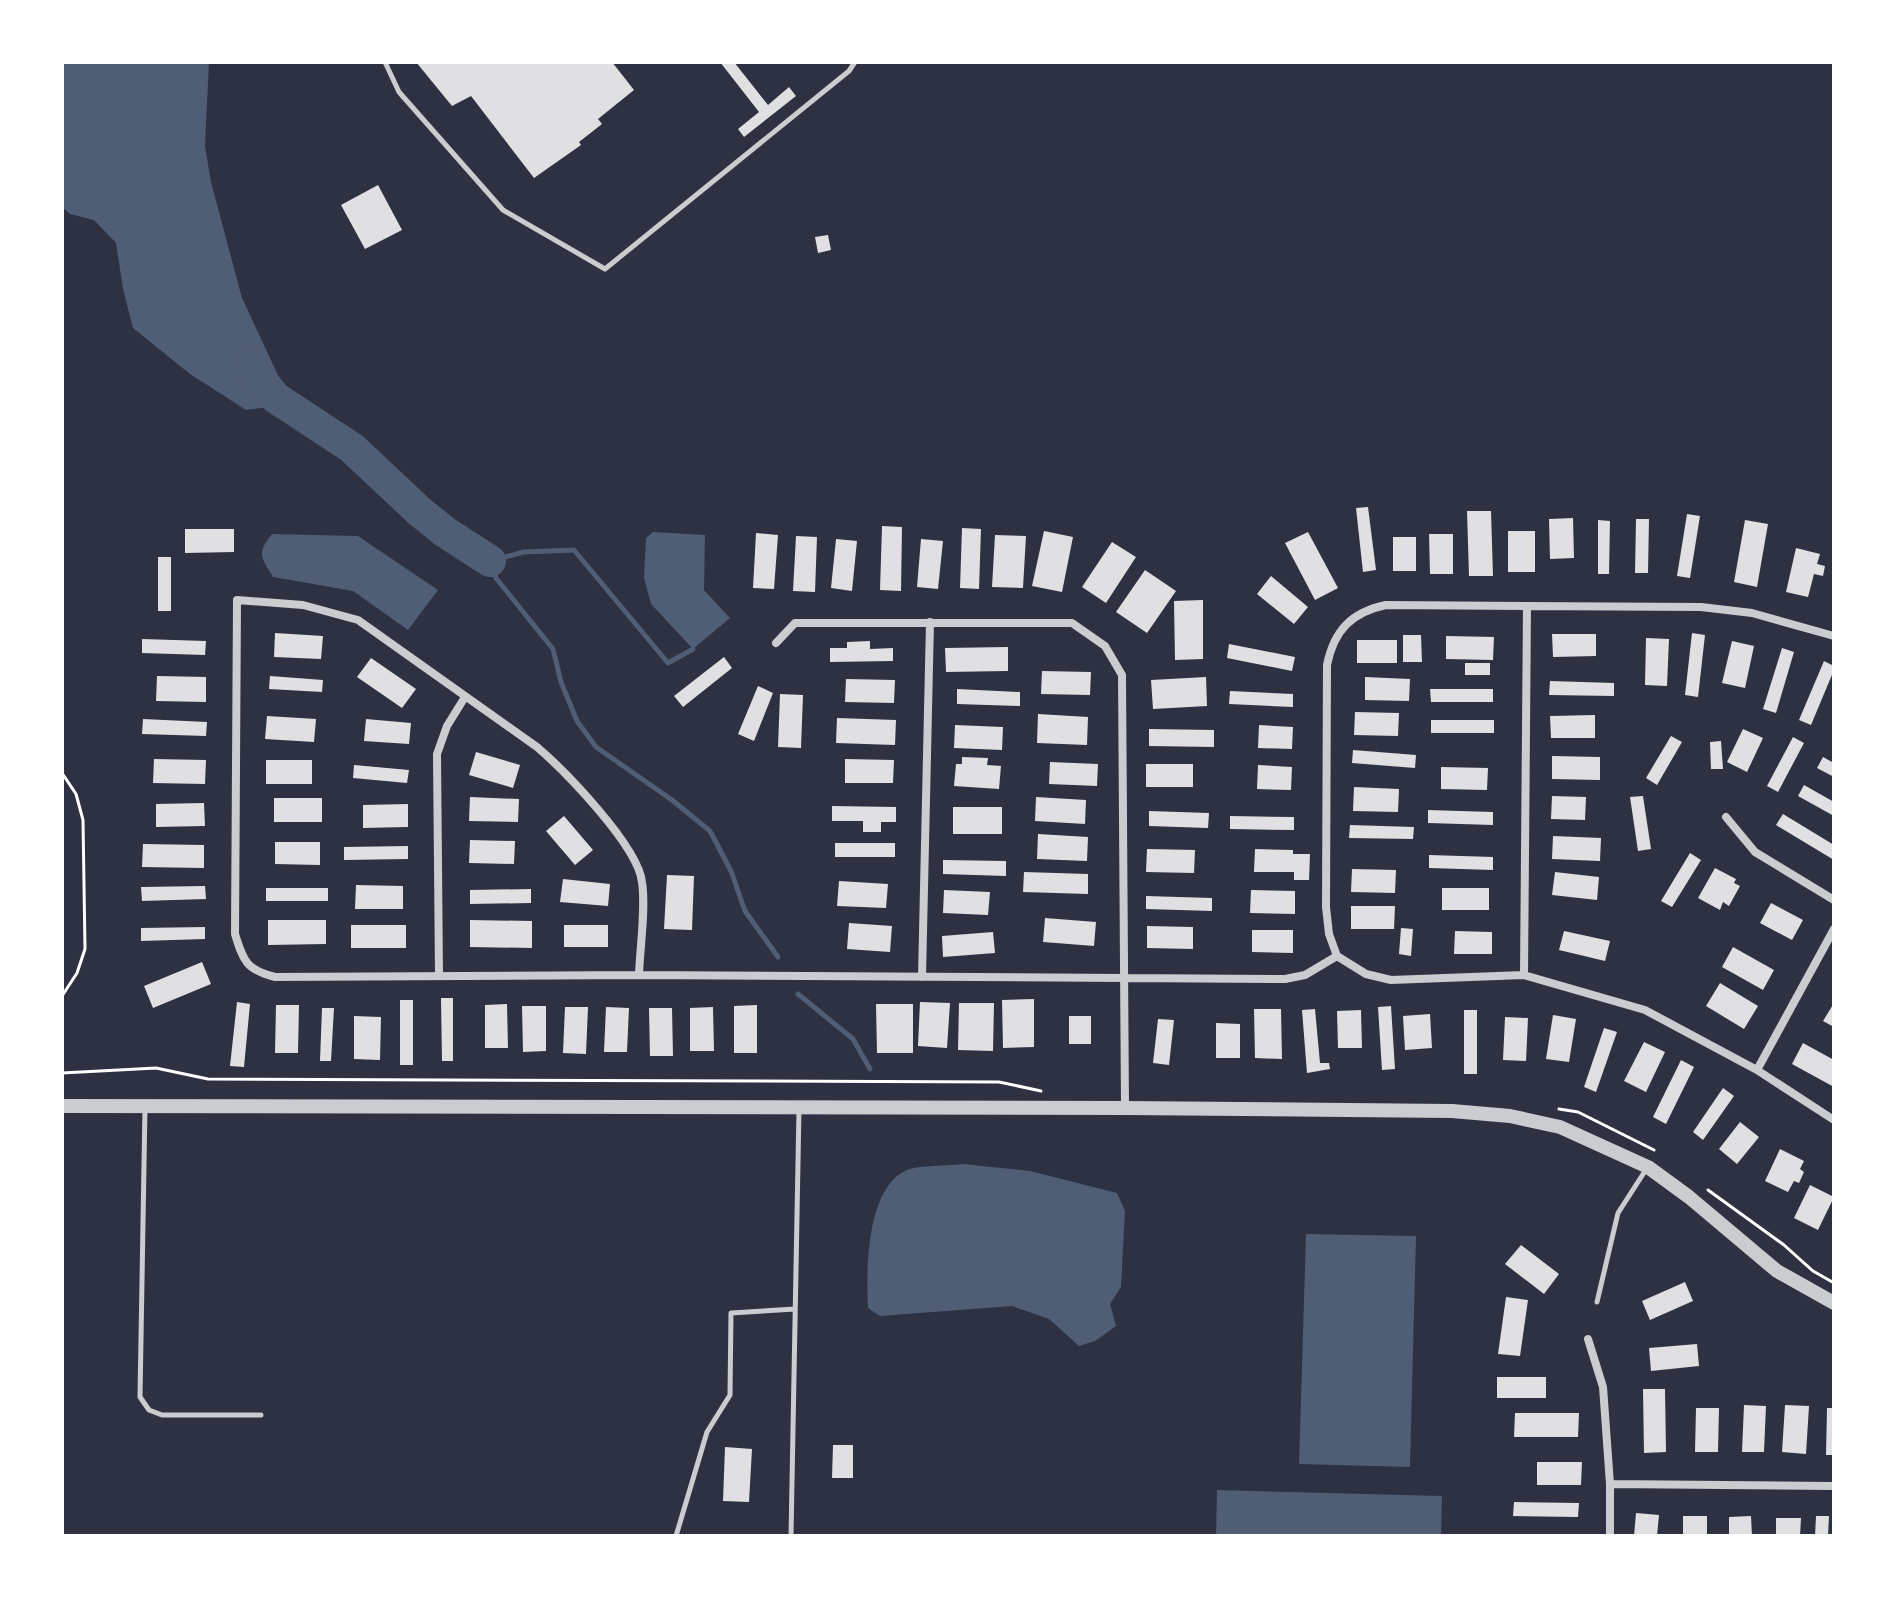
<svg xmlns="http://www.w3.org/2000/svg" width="1896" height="1598" font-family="Mulish,sans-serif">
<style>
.water{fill:#4f5d75}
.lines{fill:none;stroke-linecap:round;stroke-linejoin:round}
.stream{stroke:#4f5d75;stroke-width:5}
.river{stroke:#4f5d75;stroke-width:32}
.building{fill:#e0e0e3}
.path{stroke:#fff;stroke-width:3}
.service{stroke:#caccd0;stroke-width:5}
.minor{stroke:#caccd0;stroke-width:8}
.tertiary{stroke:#caccd0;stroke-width:14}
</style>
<rect width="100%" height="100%" fill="#2d3142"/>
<!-- water -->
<path class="water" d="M62,62H209L205,146L211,182L242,298L284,388L268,407L246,410L190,374L133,328L123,289L116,243L94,220L70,214L62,207Z
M653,532L705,535L704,590L730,618L693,649L651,604L644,578L646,538Z
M272,534L358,536L438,590L408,630L353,591L273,577C260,556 257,553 272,534Z
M963,1164L1030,1171L1117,1193L1125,1211L1121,1287L1110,1304L1116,1326L1095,1341L1079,1346L1049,1319L1012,1306L880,1316L868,1308C866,1272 866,1187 907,1170C919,1165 948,1166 963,1164Z
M1306,1234L1416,1236L1410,1467L1299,1464Z
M1217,1490L1442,1496L1441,1536H1216Z"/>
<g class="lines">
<!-- stream -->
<path class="stream" d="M693,649L668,663L574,550L524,552L490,561L496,578L553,649L561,682L577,721L596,747L672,800L710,831L731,871L745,911L778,957
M798,994L853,1039L870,1069"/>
<!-- river -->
<path class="river" d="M248,365L276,398L352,448L419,511L445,532L490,561"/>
</g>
<!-- building -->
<path class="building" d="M416,62H612L634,90L598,119L602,124L579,142L581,145L534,178L471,96L452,106Z
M720,62H734L768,105L789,87L796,96L744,137L738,129L759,112Z
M378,185L402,230L365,249L341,205Z
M828,235L831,250L818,253L815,237Z
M1368,507L1376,570L1363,572L1356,508Z
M1467,511H1491L1493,576H1469Z
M1687,514L1700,516L1690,578L1677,576Z
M1573,518L1574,558L1550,559L1549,519Z
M1636,519H1649L1648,573H1635Z
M1598,520L1610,521L1609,574H1598Z
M1745,520L1768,524L1757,587L1734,582Z
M882,526L902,527L901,591L880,590Z
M962,528L981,529L979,589L960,588Z
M185,529H234V552L185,553Z
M1044,531L1073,537L1062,592L1032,586Z
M1508,531H1535V572H1508Z
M1308,532L1338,588L1315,600L1285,543Z
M756,533L778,535L774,589L753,588Z
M1429,534H1453V574H1430Z
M995,535L1026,536L1023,588L992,587Z
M796,536L817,537L815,592L793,591Z
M1393,537H1416V571H1393Z
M836,539L857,541L852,591L831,588Z
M921,539L943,541L938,589L917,587Z
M1112,542L1136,557L1106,603L1082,587Z
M1796,548L1820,554L1817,564L1825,566L1823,576L1814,574L1808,597L1786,592Z
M158,557H171V611H158Z
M1145,570L1176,591L1147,633L1116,612Z
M1271,576L1308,607L1294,624L1257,594Z
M1203,600V659L1175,660L1174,601Z
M275,633L323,636L321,659L274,657Z
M1692,633L1705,635L1698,697L1685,695Z
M1552,634H1596V656L1553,657Z
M1403,635H1421L1422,662H1403Z
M1446,636L1494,637L1493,660L1446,659Z
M1646,638L1669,639L1667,686L1645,685Z
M142,639L206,641L205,655L142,653Z
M1357,640H1397V663H1357Z
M870,641V649L893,648V661L830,662V648H847V642Z
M1732,641L1754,646L1745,688L1722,683Z
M1229,644L1295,657L1292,671L1227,658Z
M1008,647V671L946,672L945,648Z
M1782,648L1794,652L1776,713L1763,709Z
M724,657L732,668L683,707L674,696Z
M371,658L416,689L402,708L357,677Z
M1824,661L1834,666V670L1811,725L1799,720Z
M1465,663H1490V675H1465Z
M1042,671L1091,672L1090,695L1041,694Z
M157,676L206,677V702L156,701Z
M270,676L323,680L322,692L269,689Z
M1206,677L1207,706L1153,709L1151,680Z
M1365,677L1410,679L1409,701L1365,700Z
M846,679L895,680L894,703L845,702Z
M1550,681L1614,683V696L1549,695Z
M758,686L773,693L754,741L738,734Z
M957,689L1020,692V706L957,704Z
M1430,689H1493V702H1431Z
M1230,691L1293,694V707L1229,704Z
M780,694L803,695L801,748L778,747Z
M1355,712L1399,713L1398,736L1354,735Z
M1038,714L1088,717L1087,745L1037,743Z
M1595,715V738H1551L1550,716Z
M267,716L316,719L314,742L265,739Z
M837,718L896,720L895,745L836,743Z
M143,719L207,722L206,736L142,734Z
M366,719L411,723L409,744L364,741Z
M1431,720H1494V733H1431Z
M955,725L1003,727L1002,750L954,748Z
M1259,725L1293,727L1292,749L1258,748Z
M1149,729L1214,730V747L1149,746Z
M1743,729L1763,738L1747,772L1727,762Z
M1671,736L1682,742L1657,785L1646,778Z
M1793,737L1804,743L1778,792L1767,786Z
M1721,741L1723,769H1711L1710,742Z
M1353,750L1416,755L1415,768L1352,763Z
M476,752L520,765L513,788L469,775Z
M1552,756L1600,757V780L1552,779Z
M962,757L988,758L987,765L1001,766L999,789L954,786L956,764H962Z
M1823,757L1834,763V777L1817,768Z
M154,759L206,760L205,784L153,783Z
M845,759L894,760L893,783H845Z
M266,760H312V784H266Z
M1050,762L1098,764L1097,786L1049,784Z
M1146,764H1193V787H1146Z
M354,765L409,770L407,783L353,778Z
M1258,765L1292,767L1291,790L1257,789Z
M1441,767L1488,768L1487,790L1441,789Z
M1804,785L1834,802V816L1798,796Z
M1354,787L1399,789L1398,812L1353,811Z
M1552,796L1586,797L1585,820L1551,819Z
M1643,796L1651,849L1638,851L1630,797Z
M470,797L519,799L518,822L469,821Z
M1036,797L1086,800L1085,824L1035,821Z
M274,798H322V822H274Z
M204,803L205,826L156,827V804Z
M408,804V827L363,828V805Z
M832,806L896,807V822H881V832H863V821H832Z
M953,807H1002V834H953Z
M1428,810L1493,812V825L1428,823Z
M1149,811L1209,813L1208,828L1149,826Z
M1783,814L1834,845V860L1776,825Z
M564,816L593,850L575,865L546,831Z
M1230,816L1294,817V830L1230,829Z
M1350,825L1414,827L1413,839L1349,838Z
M1038,834L1088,837L1087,861L1037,859Z
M1553,836L1601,838L1600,861L1552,859Z
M470,840L515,841L514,864L469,863Z
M275,842H320V865L275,864Z
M835,843H895V857H835Z
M143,844L204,845V868L142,867Z
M408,846V859L344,860V847Z
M1147,849L1195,850L1194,873L1146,872Z
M1255,849L1293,850V854H1310L1309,880H1294V872H1254Z
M1690,853L1701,860L1672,907L1661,901Z
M1429,855L1493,857V870L1429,868Z
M943,860L1006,861V876L943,874Z
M1715,868L1736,879L1734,883L1740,886L1729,906L1723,902L1720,910L1698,898Z
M1352,869L1396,870L1395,893L1351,892Z
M1024,872L1088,874V894L1023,892Z
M1555,872L1599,877L1597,900L1552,895Z
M667,875L694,876L692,930L664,929Z
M563,879L610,884L608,906L560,902Z
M839,881L888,884L886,908L837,906Z
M356,885L403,886V909H355Z
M205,886L206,899L142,901L141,887Z
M266,888H328V901H266Z
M1442,888H1489V910H1442Z
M531,889V903L470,904V890Z
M944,890L990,892L988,915L943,913Z
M1251,890L1295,891V914L1250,913Z
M1146,896L1212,898V911L1146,909Z
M1771,903L1803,920L1792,940L1760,923Z
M1351,906H1395L1394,929H1351Z
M1045,918L1096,922L1094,946L1043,942Z
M268,920H326V944L268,945Z
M470,920L532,921V948L470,947Z
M849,923L892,926L890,952L847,949Z
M351,925H406V948H351Z
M564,925H608V947H564Z
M1147,926L1193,927V949L1147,948Z
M205,927V939L141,941V928Z
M1401,928L1413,929L1411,956L1399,954Z
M1252,930H1293V953L1252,952Z
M1455,931L1492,932V954H1454Z
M1564,931L1610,941L1605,961L1559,950Z
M993,932L995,953L943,957L942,936Z
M1733,947L1774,970L1763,990L1722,967Z
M202,962L211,984L153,1008L144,986Z
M1720,983L1758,1006L1744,1029L1706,1006Z
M441,998H453V1061H442Z
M1034,999V1047L1003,1048L1002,1000Z
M400,1000H413V1065H400Z
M237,1002L250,1004L244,1067L230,1066Z
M920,1002L950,1003L947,1048L918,1046Z
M959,1003H994L993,1051L958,1050Z
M1834,1003V1027L1823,1021Z
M507,1004L508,1048H485V1005Z
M876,1004H913V1053H877Z
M276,1005H299L298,1053H275Z
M757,1005V1053H734V1006Z
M522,1006H546V1051L523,1052Z
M1391,1006L1395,1069L1382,1070L1378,1007Z
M565,1007H588L586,1054L563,1053Z
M606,1007L629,1008L627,1052H604Z
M713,1007L714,1051H690V1008Z
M322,1008H334L331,1061H320Z
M649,1008H672L673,1056H650Z
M1254,1009H1281L1282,1059L1255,1058Z
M1315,1009L1320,1063H1329L1330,1069L1307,1073L1302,1010Z
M1361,1010L1362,1048H1338L1337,1011Z
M1464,1010H1477V1074H1464Z
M1430,1014L1432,1048L1405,1050L1403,1016Z
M1553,1015L1576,1019L1569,1062L1546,1059Z
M354,1016L381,1017L380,1060L354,1059Z
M1069,1016H1091V1044H1069Z
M1505,1017L1528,1018L1526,1061L1503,1060Z
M1158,1019L1174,1020L1169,1065L1153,1063Z
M1216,1023L1240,1024V1058H1216Z
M1604,1028L1617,1032L1596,1092L1584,1087Z
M1644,1042L1665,1052L1646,1092L1624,1081Z
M1803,1043L1834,1060V1087L1792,1064Z
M1681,1060L1694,1067L1666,1124L1653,1117Z
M1723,1088L1734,1096L1703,1140L1693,1132Z
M1740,1122L1759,1137L1737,1164L1719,1149Z
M1780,1149L1804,1161L1800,1169L1804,1172L1799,1183L1794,1181L1788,1192L1765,1181Z
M1810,1185L1834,1197L1818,1230L1794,1218Z
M1521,1245L1559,1274L1544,1294L1505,1264Z
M1685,1282L1693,1301L1650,1320L1642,1301Z
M1506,1297L1528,1300L1520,1356L1498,1354Z
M1697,1344L1699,1366L1651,1371L1649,1348Z
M1497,1377H1546V1398H1497Z
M1643,1389H1665L1666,1452L1644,1453Z
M1744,1405L1766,1406L1764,1452H1742Z
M1785,1405L1809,1406L1806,1454L1782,1452Z
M1696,1408H1719L1718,1452H1695Z
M1827,1408H1834V1455H1826Z
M1515,1413H1579L1578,1437H1514Z
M833,1445H853V1478H832Z
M725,1447L752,1449L749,1502L723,1501Z
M1537,1462H1582L1581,1485H1537Z
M1514,1502L1579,1503L1578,1517L1513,1516Z
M1636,1513L1659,1515L1657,1536H1634Z
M1683,1516H1707V1536H1683Z
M1751,1516L1752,1536H1729V1517Z
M1816,1516H1829L1828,1536H1815Z
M1776,1518H1801L1800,1536H1776Z"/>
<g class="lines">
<!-- path -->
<path class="path" d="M62,773L76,794L83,820L85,949L77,973L62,996
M62,1073L156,1068L208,1079L999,1082L1041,1091
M1559,1109L1578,1112L1654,1150
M1708,1190L1784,1245L1813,1271L1834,1283"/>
<!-- service -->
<path class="service" d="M385,62L399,92L503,210L605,269L849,71L855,62
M145,1107L140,1397L149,1410L162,1415H261
M1597,1302L1618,1213L1647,1168
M676,1536L707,1432L730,1395L731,1313L795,1309
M791,1536L799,1109"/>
<!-- minor -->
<path class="minor" d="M1834,636L1752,613L1701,607L1386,605C1352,612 1334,630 1327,665L1326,907L1329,934L1337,956L1366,974L1391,980L1524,975L1645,1010L1757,1070L1834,1120
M776,643L795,623H1072L1105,646L1122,675L1125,1108
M1726,817L1755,852L1834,900
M439,975L437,754L447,726L465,697
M639,975L275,977C246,970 243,960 235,934L237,600L303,605L358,620L537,747C565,771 638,846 642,882C646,908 640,947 639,975L1285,979L1305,975L1337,956
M1524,975L1527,606
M922,977L930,622
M1757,1070L1834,929
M1588,1339L1603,1387L1610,1484V1536
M1610,1484L1834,1486"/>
<!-- tertiary -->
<path class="tertiary" d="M62,1106L1125,1108L1452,1111L1510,1116L1560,1127L1648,1167L1689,1197L1777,1271L1834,1303"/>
</g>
<!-- border -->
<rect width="1896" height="1598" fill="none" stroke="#ffffff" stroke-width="128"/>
</svg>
